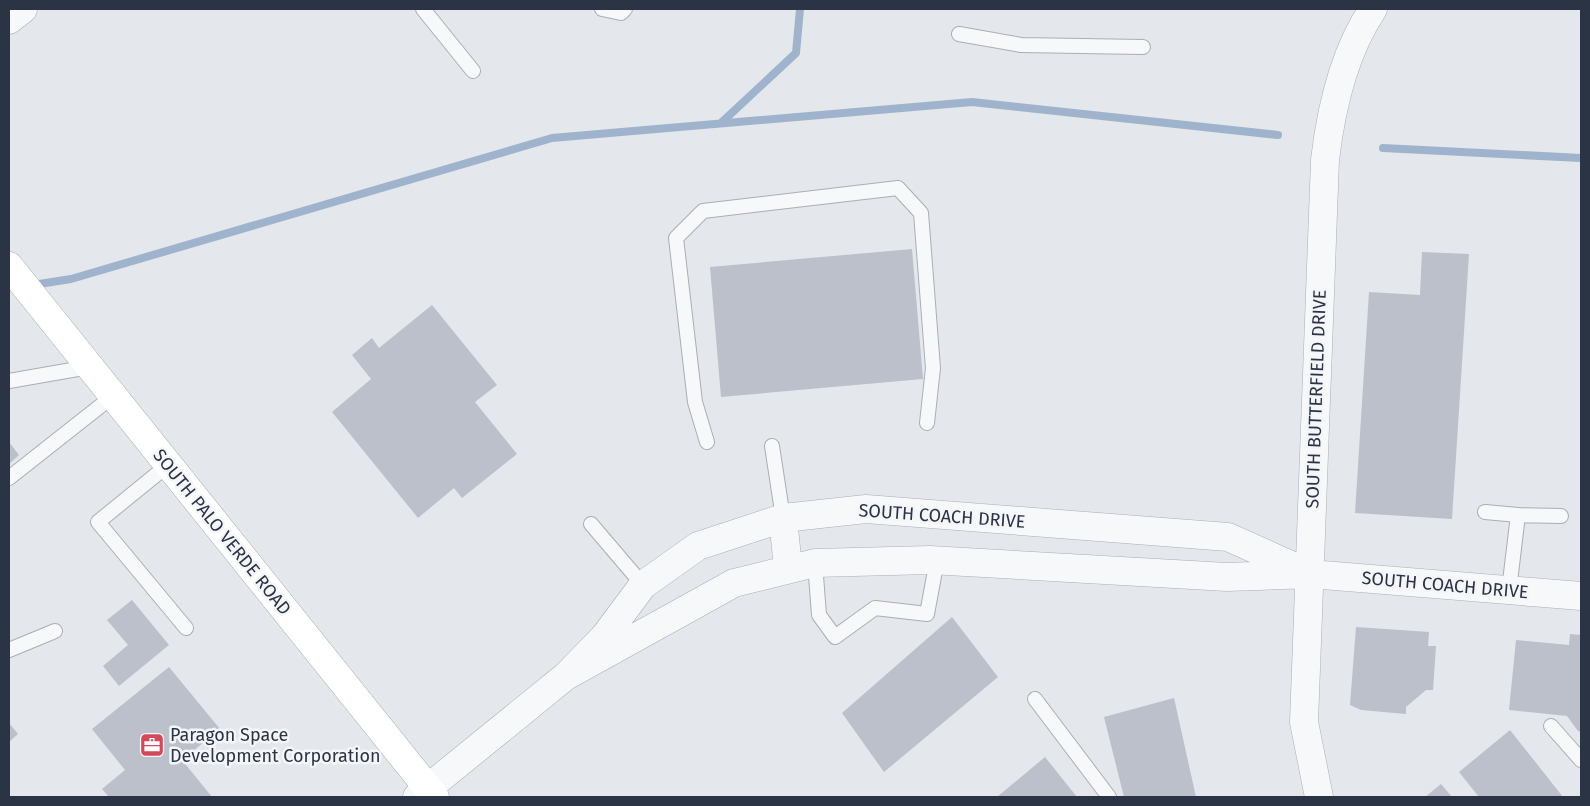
<svg xmlns="http://www.w3.org/2000/svg" width="1590" height="806" font-family="'Fira Sans',sans-serif">
<style>
.lines{fill:none;stroke-linecap:round;stroke-linejoin:round}
.stream{stroke:#9fb4cc;stroke-width:8}
.building{fill:#bbc0ca}
.service-casing{stroke:#a9aeb7;stroke-width:16}
.minor-casing{stroke:#a9aeb7;stroke-width:29}
.secondary-casing{stroke:#a9aeb7;stroke-width:29}
.service{stroke:#f7f8fa;stroke-width:14}
.minor{stroke:#f7f8fa;stroke-width:28}
.secondary{stroke:#fff;stroke-width:28}
.labels{text-anchor:middle;dominant-baseline:central;stroke-width:5;stroke-linejoin:round;paint-order:stroke}
.street-label{font-size:18px;fill:#2b3445;stroke:#f4f6f9}
.poi-label{font-size:18px;fill:#2b3445;stroke:#f4f6f9;text-anchor:start}
</style>
<rect width="100%" height="100%" fill="#e4e7ec"/>
<g class="lines">
<!-- stream -->
<path class="stream" d="M721,123L796,53L800,9
M1383,148L1581,158
M33,285L71,279L552,138L972,102L1278,135"/>
</g>
<!-- building -->
<path class="building" d="M912,249L923,379L721,397L710,267Z
M1422,252L1469,254L1452,519L1355,513L1369,292L1420,295Z
M432,305L497,385L475,402L517,454L462,498L454,488L418,518L332,412L371,379L352,355L372,338L379,348Z
M9,442L19,455L9,464Z
M132,600L169,645L119,686L103,666L128,645L107,620Z
M952,617L998,677L884,772L842,713Z
M1356,627L1429,632L1428,646H1436L1433,690H1426L1406,707V714L1361,710L1350,705Z
M1570,634L1581,635V732L1578,731L1567,716L1509,710L1516,640L1569,645Z
M169,667L220,729L182,760L212,797H109L102,789L125,770L92,729Z
M1174,698L1196,797H1124L1104,717Z
M9,723L18,734L9,742Z
M1510,730L1563,797H1479L1459,772Z
M1045,757L1077,797H997Z
M1441,784L1452,797H1425Z"/>
<g class="lines">
<defs>
<path id="service" d="M423,9L473,71
M602,9L621,13L625,9
M959,34L1021,45L1143,47
M9,381L89,367
M707,442L695,402L676,238L703,211L898,188L921,213L933,368L927,423
M772,446L783,518
M168,465L98,522L186,628
M9,478L113,396
M1485,512L1518,515
M591,524L643,585
M815,563L819,615L835,637L875,608L927,614L937,560
M1509,590L1518,515L1561,516
M9,650L55,631
M1035,699L1109,797
M1551,726L1581,760"/>
<path id="minor" d="M9,20L23,9
M783,518L788,568
M566,676L734,583L815,563L930,560L1227,577L1310,574L1581,596
M417,797L566,676L605,636L643,585L698,546L783,518L866,509L1228,537L1304,571
M1319,797L1304,722L1325,160C1331,109 1344,52 1373,9"/>
<path id="secondary" d="M9,266L435,797"/>
</defs>
<!-- service casing -->
<use href="#service" class="service-casing"/>
<!-- minor casing -->
<use href="#minor" class="minor-casing"/>
<!-- secondary casing -->
<use href="#secondary" class="secondary-casing"/>
<!-- service -->
<use href="#service" class="service"/>
<!-- minor -->
<use href="#minor" class="minor"/>
<!-- secondary -->
<use href="#secondary" class="secondary"/>
</g>
<!-- icons -->
<defs>
<symbol id="office-square" viewBox="-11 -11 22 22"><rect x="-9" y="-9" width="18" height="18" rx="4" fill="#d1495b" stroke="#f4f6f9"/><path d="M-6-3h4V-5.5h4V-3h4V5H-6ZM-1-4.5V-3h2v-1.5ZM-6 0V1H6V0Z" fill="#fff"/></symbol>
</defs>
<g fill-rule="evenodd">
<use href="#office-square" x="138" y="731" width="28" height="28"/>
</g>
<g class="labels">
<!-- street labels -->
<g class="street-label">
<text transform="translate(1316 399) rotate(-88)">SOUTH BUTTERFIELD DRIVE</text>
<text transform="translate(942 516) rotate(4)">SOUTH COACH DRIVE</text>
<text transform="translate(222 532) rotate(51)">SOUTH PALO VERDE ROAD</text>
<text transform="translate(1445 585) rotate(5)">SOUTH COACH DRIVE</text>
</g>
<!-- poi labels -->
<g class="poi-label">
<text x="170" y="735">Paragon Space<tspan x="170" dy="21">Development Corporation</tspan></text>
</g>
</g>
<!-- border -->
<rect width="1590" height="806" fill="none" stroke="#2b3445" stroke-width="20"/>
</svg>
